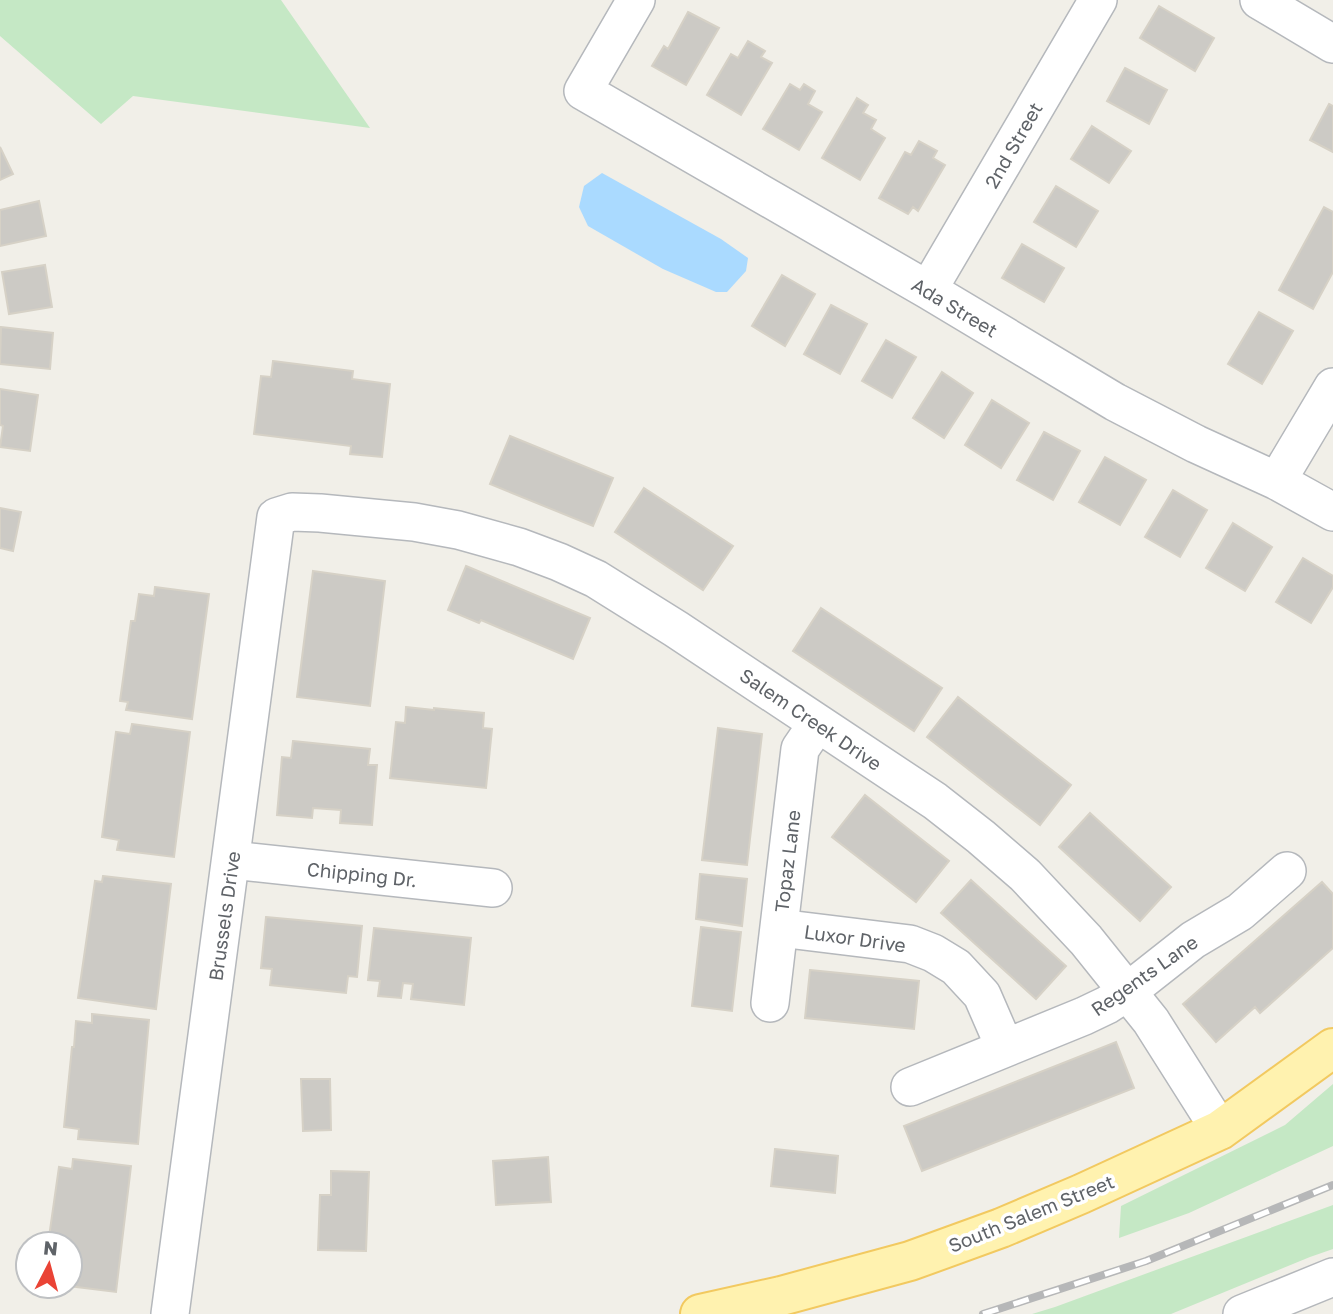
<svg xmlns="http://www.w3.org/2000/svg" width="1333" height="1314" font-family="'Golos Text',sans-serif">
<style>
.green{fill:#c5e8c5}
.water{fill:#aadaff}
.building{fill:#cccac5;stroke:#d6d1c6;stroke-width:2}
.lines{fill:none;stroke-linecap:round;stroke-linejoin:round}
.minor-casing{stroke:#b5b8bc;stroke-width:40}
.major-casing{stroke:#f2c960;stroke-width:42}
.minor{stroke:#fff;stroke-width:37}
.major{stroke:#fff2af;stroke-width:38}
.rail-casing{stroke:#b6b7b8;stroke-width:8}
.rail{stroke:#fff;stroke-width:5;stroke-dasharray:16;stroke-linecap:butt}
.labels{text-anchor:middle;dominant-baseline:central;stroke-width:7;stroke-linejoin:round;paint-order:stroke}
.street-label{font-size:19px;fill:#5f6368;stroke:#fff}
</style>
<rect width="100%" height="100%" fill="#f1efe8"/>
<!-- green -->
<path class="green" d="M0,0H281L370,128L133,96L101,124L0,36Z
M1333,1084V1146L1189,1213L1119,1238L1121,1206L1285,1125Z
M1333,1205V1249L1310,1257L1171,1314H1032L1055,1307Z"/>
<!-- water -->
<path class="water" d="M602,173L721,239L748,258L746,271L727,292H716L663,269L588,226L579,207L584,186Z"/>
<!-- building -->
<path class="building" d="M1159,6L1214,38L1195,71L1140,38Z
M688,12L719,28L686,85L652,66L664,46L668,49Z
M748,41L765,51L761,57L772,63L741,115L707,95L731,54L738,58Z
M1125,68L1167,90L1149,124L1107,101Z
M790,84L800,90L804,84L815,91L808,104L822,112L799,150L763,129Z
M857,98L868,105L863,113L876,120L871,129L885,138L860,180L822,158Z
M1329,104L1333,106V152L1310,140Z
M1092,126L1131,151L1109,183L1071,159Z
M919,141L937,151L933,158L945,165L918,211L913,207L908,214L879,198L905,152L911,155Z
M0,147L13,174L0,180Z
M1056,186L1098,211L1076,247L1034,222Z
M39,201L46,236L0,246V210Z
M1324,207L1333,212V272L1313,309L1279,290Z
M1022,244L1064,268L1044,302L1002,278Z
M45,265L52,307L9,314L2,272Z
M782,275L815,294L785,346L752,326Z
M831,305L867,324L840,374L804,354Z
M1259,312L1293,331L1262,384L1228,364Z
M1,327L53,333L50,369L0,364Z
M886,340L916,357L892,398L862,381Z
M273,361L353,371L352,379L390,384L382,457L350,454L351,446L254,434L261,376L271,377Z
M942,372L973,393L944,438L913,418Z
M0,389L38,395L30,451L0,447L3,426L0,425Z
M992,400L1029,423L1001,468L965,445Z
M1044,432L1080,451L1053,500L1017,480Z
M510,436L613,478L593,526L490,484Z
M1105,457L1146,480L1120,525L1079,502Z
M644,488L733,546L703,590L615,532Z
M1173,490L1207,510L1180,557L1145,537Z
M0,508L21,512L13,551L0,548Z
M1233,523L1272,547L1245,591L1206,568Z
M1303,558L1333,576V587L1311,623L1276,602Z
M466,566L590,618L573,659L481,620L479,623L448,610Z
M313,571L385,581L370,706L297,697Z
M155,587L209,594L192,719L126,710L128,702L120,701L131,621H135L139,594L154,596Z
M821,608L942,688L914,731L793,651Z
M958,697L1071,785L1040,825L927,737Z
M406,707L434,710V708L484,713L483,728L492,729L486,788L390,778L396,722L405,723Z
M132,724L190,732L174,857L117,850L119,840L102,837L116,732L130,734Z
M718,728L762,734L747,865L702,860Z
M293,741L370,749L368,765H377L372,825L340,823L341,810L313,808L312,818L277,815L282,757L291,758Z
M865,795L949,861L916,902L832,837Z
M1090,813L1171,887L1140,921L1059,847Z
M700,874L747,879L742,926L696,919Z
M103,876L171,884L156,1009L78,998L95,881L102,882Z
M971,880L1066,966L1036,999L941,913Z
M1322,882L1333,894V948L1260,1013L1255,1007L1216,1042L1183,1004Z
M266,917L362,926L357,977L348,976L346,993L270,985L272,969L261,968Z
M701,927L741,932L732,1011L692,1006Z
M374,928L471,938L464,1005L411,999L413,984L403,983L401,998L378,996L380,981L368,980Z
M810,970L919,981L914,1029L805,1018Z
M92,1014L149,1020L138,1144L78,1139L79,1129L64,1127L72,1047H74L76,1021L92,1023Z
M1116,1042L1134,1088L922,1171L904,1126Z
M301,1079H330L331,1130L303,1131Z
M775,1149L838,1156L835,1193L771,1186Z
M548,1157L551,1202L496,1205L493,1161Z
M73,1159L131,1166L116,1292L69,1286L70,1244H48L59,1167L72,1169Z
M331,1171L369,1172L366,1251L318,1250L320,1195H331Z"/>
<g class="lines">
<defs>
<path id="minor" d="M636,0L583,91L928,290L1115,402L1196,444L1277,481L1333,512
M1259,0L1333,44
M928,290L1098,0
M1277,481L1333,387
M232,860L493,888
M779,928L910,944L933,953L956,967L982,995L1005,1048
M770,1003L800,749L817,724
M910,1087L1084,1016L1107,1005L1127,992L1193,940L1240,912L1287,871
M170,1314L276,517L292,512L320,513L414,522L458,530L519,547L559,562L596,579L676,629L935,801L981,837L1025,875L1086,940L1151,1021L1220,1130
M1242,1314L1333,1277"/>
<path id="major" d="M700,1314L781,1296L910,1261L1001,1228L1081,1194L1220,1130L1333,1048"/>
</defs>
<!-- minor casing -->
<use href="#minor" class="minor-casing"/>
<!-- major casing -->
<use href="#major" class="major-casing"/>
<!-- minor -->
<use href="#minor" class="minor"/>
<!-- major -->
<use href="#major" class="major"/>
<defs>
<path id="rail" d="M983,1314L1146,1261L1333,1185"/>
</defs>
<!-- rail casing -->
<use href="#rail" class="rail-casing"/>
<!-- rail -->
<use href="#rail" class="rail"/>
</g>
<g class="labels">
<!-- street labels -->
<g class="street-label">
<text transform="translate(1013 145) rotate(-60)">2nd Street</text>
<text transform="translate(955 307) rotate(31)">Ada Street</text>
<text transform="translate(811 719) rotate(34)">Salem Creek Drive</text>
<text transform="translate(787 861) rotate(-83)">Topaz Lane</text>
<text transform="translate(362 874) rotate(6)">Chipping Dr.</text>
<text transform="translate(224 916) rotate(-82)">Brussels Drive</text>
<text transform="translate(855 938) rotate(8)">Luxor Drive</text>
<text transform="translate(1144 975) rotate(-35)">Regents Lane</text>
<text transform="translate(1031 1213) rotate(-22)">South Salem Street</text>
</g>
</g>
<!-- north arrow -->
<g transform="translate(49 1265) rotate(6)"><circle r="33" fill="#ffffff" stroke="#bfc1c3" stroke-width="2"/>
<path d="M0-5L12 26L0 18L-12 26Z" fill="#ea4335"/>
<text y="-10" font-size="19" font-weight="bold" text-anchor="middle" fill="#5f6368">N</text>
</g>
</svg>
